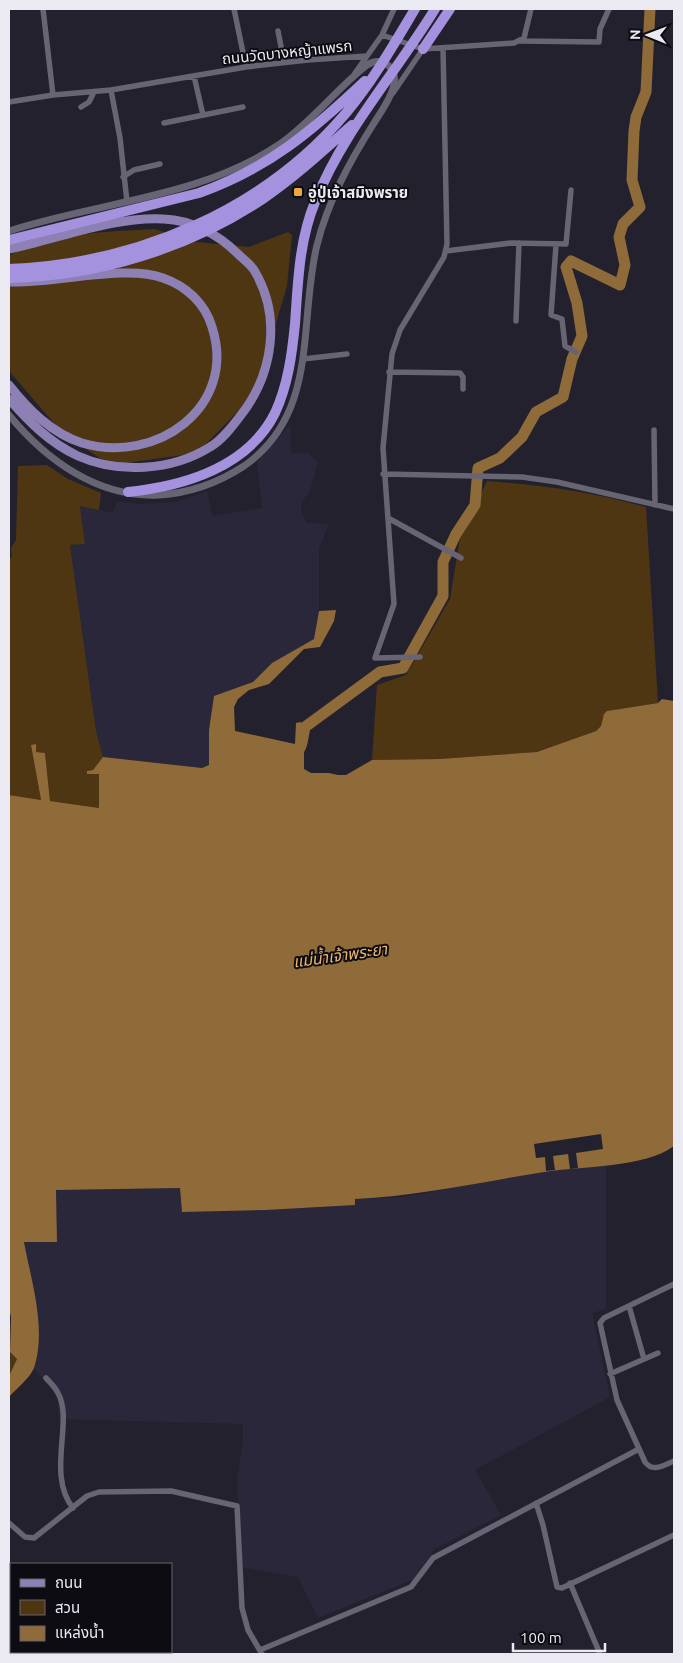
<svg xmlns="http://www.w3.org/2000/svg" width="683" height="1663" font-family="Ubuntu,'Noto Sans Thai',sans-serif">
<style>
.built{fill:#2b273a}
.green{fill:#4f3613}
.water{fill:#8f6b39}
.pier{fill:#24212e}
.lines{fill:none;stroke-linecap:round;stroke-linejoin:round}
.canal{stroke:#8f6b39;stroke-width:6}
.river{stroke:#8f6b39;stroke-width:11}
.minor{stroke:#676474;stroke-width:5.5}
.tertiary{stroke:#676474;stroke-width:7}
.primary{stroke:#8c80b4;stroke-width:9}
.motorway{stroke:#a492de;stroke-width:10}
.poi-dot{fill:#eea83c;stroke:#0d0c12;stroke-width:2}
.labels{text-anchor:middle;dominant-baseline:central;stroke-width:4;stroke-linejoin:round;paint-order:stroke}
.street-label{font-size:15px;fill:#ebeaf3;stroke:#0d0c12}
.poi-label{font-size:15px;font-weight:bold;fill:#ebeaf3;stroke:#0d0c12;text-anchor:start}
.water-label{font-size:16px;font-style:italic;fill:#ebb46b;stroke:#0d0c12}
</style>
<rect width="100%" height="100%" fill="#24212e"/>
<!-- built -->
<path class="built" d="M290,425L291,454L307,452L318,462L310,491L301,503V512L307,523L329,524L319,548V611L314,639L272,663L253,682L215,696L209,730V765L202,768L103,757L96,731L70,545L85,544L80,505L113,513L117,501L139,504L176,502L207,491L212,516L262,508L257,462Z
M606,1165V1309L592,1313L610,1397L475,1470L501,1515L435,1549L412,1580L318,1618L298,1577L242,1567L237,1481L243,1442V1424L59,1419L57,1396L34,1369L38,1341L23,1241L57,1242L56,1190L180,1188L182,1212L266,1210L355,1205V1199L403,1197L546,1171Z"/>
<!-- green -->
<path class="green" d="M154,229L196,242L249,247L288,232L292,235L287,286L255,394L197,453L111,465L65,436L9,371V256C43,232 112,232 154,229Z
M47,465L68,479L101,493L99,510L80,506L85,544L70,545L96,731L103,757L93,770L87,771V773L99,774V808L50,801L45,753L36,752V744L31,745L41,800L9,795V558L12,557L11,548L16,540L18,466Z
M487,481C541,485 593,492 646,507L658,703L607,711L601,726L596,731L537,752L439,759L372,760L377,685L406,675L450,599L460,538Z
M10,1352L17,1359L9,1376Z"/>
<!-- water -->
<path class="water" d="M336,610L334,621L320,647L304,649L269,684L249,690L238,699L234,707L235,731L295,744L296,723L301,722C306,730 310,745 304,752V769L311,773H329L338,775H346L372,760L439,759L537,752L596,731L601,726L604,714L607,711L658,703L662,699L674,701V1146C645,1168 581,1166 544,1172C481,1182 419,1196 355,1199V1205L266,1210L182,1212L180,1188L56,1190L57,1242H24C31,1281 47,1328 34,1368C30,1378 16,1389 9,1397V1376L17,1359L10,1352L11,1317L9,1308V795L41,800L31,745L36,744V752L45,753L50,801L99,808V774H87V771L93,770L103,757L202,768L209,765V730L214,696L253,682L272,663L314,639L319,611Z"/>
<!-- pier -->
<path class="pier" d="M601,1134L603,1149L576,1153L578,1168L570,1169L568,1154L553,1156L555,1170L546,1171L545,1157L536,1158L534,1144Z"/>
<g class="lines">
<!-- canal -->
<path class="canal" d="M9,1628L11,1631
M30,1652L33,1654"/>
<!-- river -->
<path class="river" d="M302,743L305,727L380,672L403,668L443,596V562L456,534L475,505L478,468L500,458L522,437L536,412L563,397L572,359L582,336L577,303L566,267L571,261L620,285L625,265L619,237L623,224L640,207L632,180L634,131L636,117L646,92L650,9"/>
<!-- minor -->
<path class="minor" d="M43,9L53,95
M234,9L246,67
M278,31L284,62
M382,35L423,49L514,43L524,38L531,9
M520,41L599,42L600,29L609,9
M355,73L382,35L394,9
M194,76L203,115
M111,90L120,138L127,202
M393,93L423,49
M9,102L53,95L111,90L246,67L308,60L367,56
M81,107L89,102L94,92
M164,123L243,107
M123,177L134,170L160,164
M556,245L551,315L562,319L565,346L576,352
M446,251L511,243L566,244L571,190
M516,321L519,243
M303,359L347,354
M389,372L460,373L463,377V389
M654,430L655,505
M383,474L522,477L557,482L674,509
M388,518L461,558
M420,657L375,658L394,604L383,448L392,354L400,330L444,257L447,244L443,48
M674,1284L604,1318L600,1323L617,1400L645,1462C653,1473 664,1465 674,1461
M629,1306L644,1359
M610,1374L658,1353
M46,1378C50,1382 55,1387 58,1393C74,1421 46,1474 73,1508
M536,1503L543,1525L557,1587L562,1588L674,1535
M9,1523L25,1537L34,1538L87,1496L99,1492L171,1491L237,1506L242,1608L248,1630L262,1654
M570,1583L600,1654
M260,1650L411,1587L433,1558L639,1449"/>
<!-- tertiary -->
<path class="tertiary" d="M9,231C98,202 200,198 280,144C313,121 336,89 367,65C373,61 378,60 385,63C408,77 383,108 374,123C350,161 328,201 317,245C298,323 320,413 244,466C218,483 190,493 159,495C98,498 46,460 9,415"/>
<!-- primary -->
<path class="primary" d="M9,249C58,239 114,216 164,219C192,220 219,235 238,254C243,259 250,264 254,270C282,316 273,374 241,415C232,427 222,440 210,447C172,471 118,474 78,456C50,443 29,422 9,399
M9,282C52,284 126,264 163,278C186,286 205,303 212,327C238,407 156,465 82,443C51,433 28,409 9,385"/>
<!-- motorway -->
<path class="motorway" d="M423,49L450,9
M9,240L199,193C269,168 312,131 365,81
M9,269C136,264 263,211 346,113C373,81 394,44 415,9
M9,278C98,276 190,248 264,198C296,176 324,150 352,125
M128,492C184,486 248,467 275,413C288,385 292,354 295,324C298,282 299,241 315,202C343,131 396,73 435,9"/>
</g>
<!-- markers -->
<rect class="poi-dot" x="293" y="187" width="10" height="10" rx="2.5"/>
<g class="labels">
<!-- street labels -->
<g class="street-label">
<text transform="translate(287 52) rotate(-6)">ถนนวัดบางหญ้าแพรก</text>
</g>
<!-- poi labels -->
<g class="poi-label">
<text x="308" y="192">อู่ปู่เจ้าสมิงพราย</text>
</g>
<!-- water labels -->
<g class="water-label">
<text transform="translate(340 955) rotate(-8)">แม่น้ำเจ้าพระยา</text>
</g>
</g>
<!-- border -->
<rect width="683" height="1663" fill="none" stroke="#ebeaf3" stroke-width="20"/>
<!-- legend -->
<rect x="10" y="1563" width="162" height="90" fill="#0d0c12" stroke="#66656c"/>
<rect x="20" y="1579" width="25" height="8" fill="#8c80b4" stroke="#66656c"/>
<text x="55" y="1588" font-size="15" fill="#ebeaf3">ถนน</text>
<rect x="20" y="1600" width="25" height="15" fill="#4f3613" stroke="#66656c"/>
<text x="55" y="1613" font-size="15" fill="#ebeaf3">สวน</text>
<rect x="20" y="1626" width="25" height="15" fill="#8f6b39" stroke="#66656c"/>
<text x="55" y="1638" font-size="15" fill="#ebeaf3">แหล่งน้ำ</text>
<!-- north arrow -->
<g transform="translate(648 35) rotate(271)" stroke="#0d0c12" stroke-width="4" paint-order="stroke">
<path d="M0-4L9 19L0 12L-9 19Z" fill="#ebeaf3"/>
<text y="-8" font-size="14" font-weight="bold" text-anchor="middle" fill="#ebeaf3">N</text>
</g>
<!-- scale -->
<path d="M513 1643v8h92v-8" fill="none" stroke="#ebeaf3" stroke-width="2.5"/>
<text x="520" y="1643" font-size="15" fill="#ebeaf3" stroke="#0d0c12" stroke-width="4" paint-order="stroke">100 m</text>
</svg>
